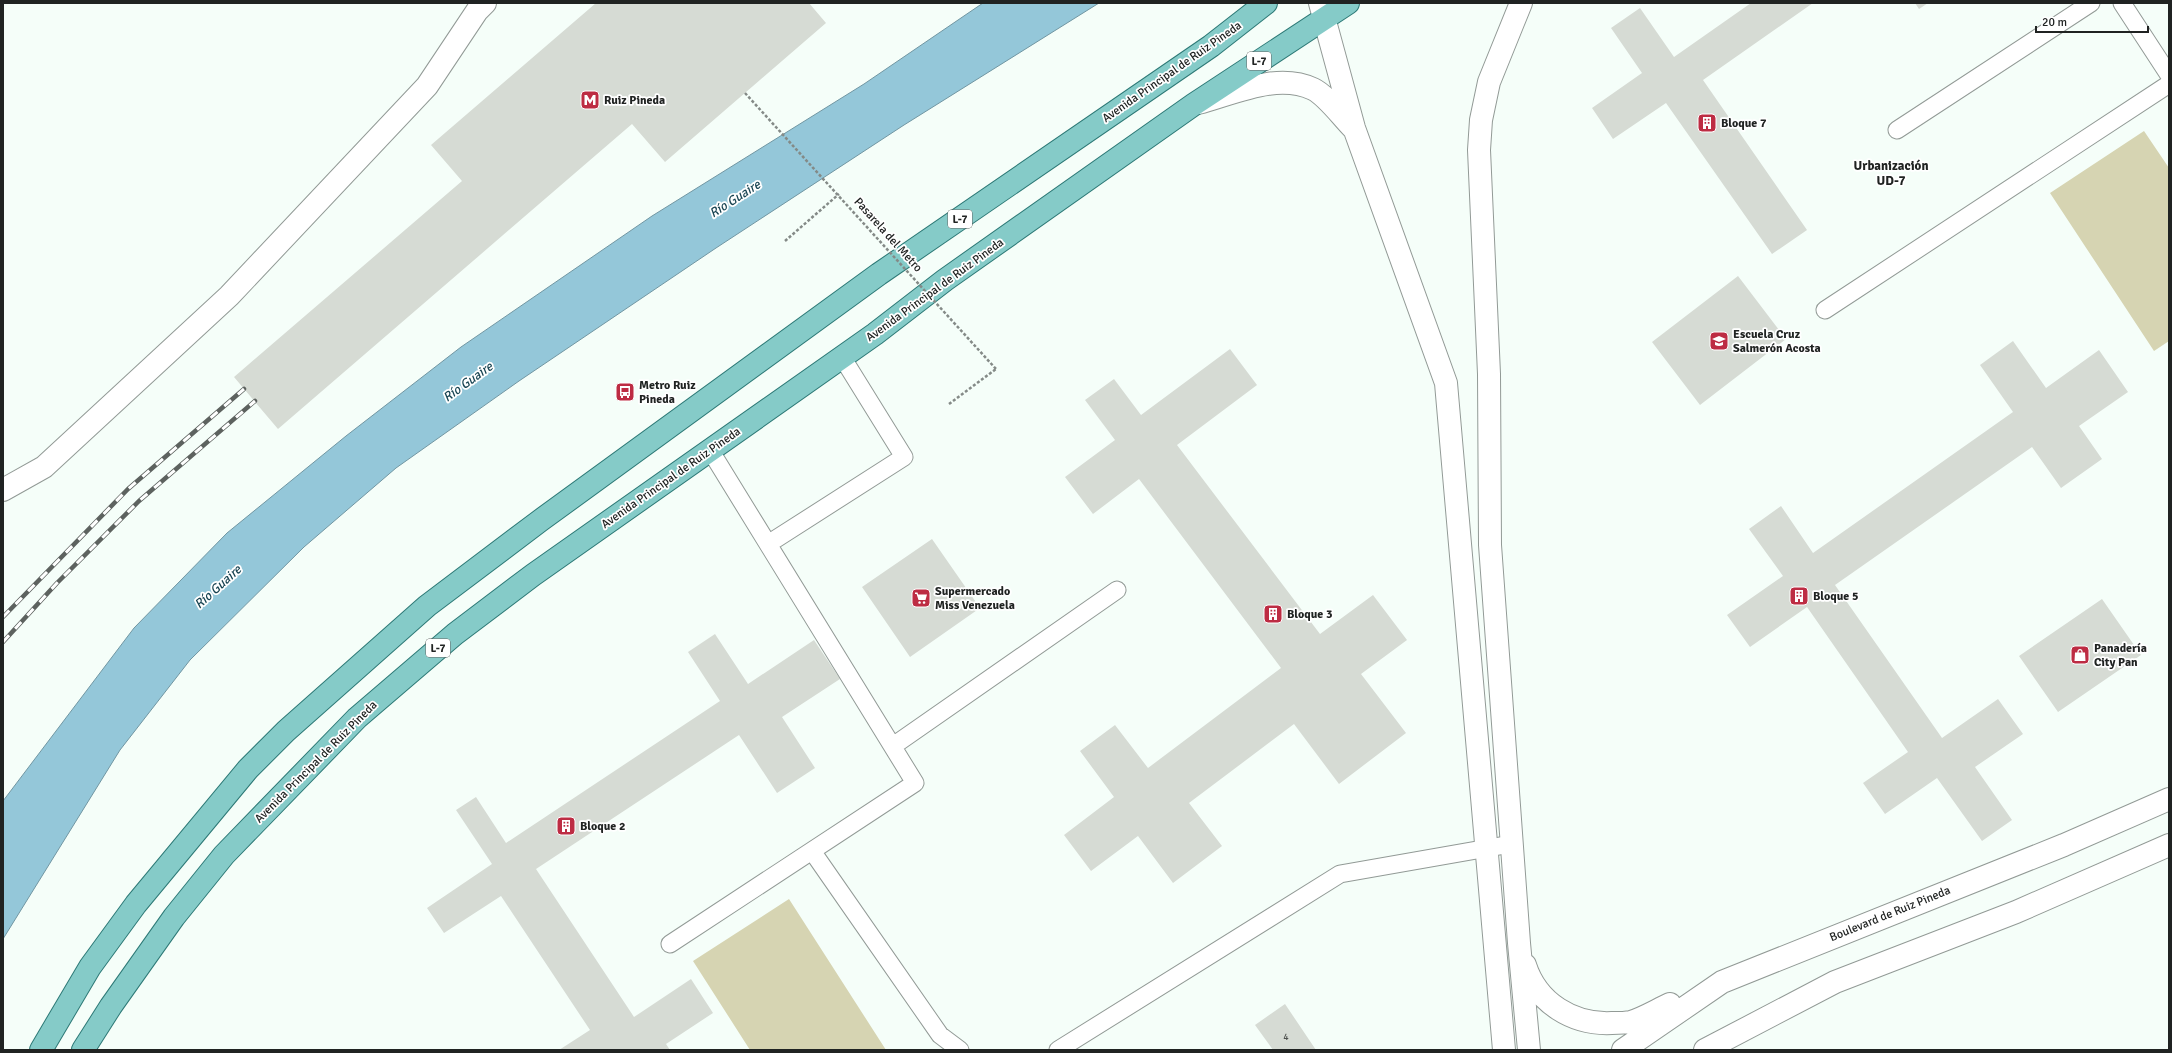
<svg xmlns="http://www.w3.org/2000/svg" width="2172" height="1053" font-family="Signika,sans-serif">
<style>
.green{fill:#d6d4b2}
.water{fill:#94c7d9;stroke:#7196a2}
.building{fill:#d6dbd4}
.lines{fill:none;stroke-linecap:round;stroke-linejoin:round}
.lane-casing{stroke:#929a96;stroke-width:19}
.street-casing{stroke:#929a96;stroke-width:24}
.primary-casing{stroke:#2d7976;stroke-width:24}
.path{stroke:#848a87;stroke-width:2.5;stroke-dasharray:3 2;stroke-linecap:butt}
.lane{stroke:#fff;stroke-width:17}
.street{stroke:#fff;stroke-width:22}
.primary{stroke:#85cbc8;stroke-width:22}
.rail-casing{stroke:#5d625f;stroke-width:4.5}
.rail{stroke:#fff;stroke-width:3;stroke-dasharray:9;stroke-linecap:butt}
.path-bridge{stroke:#848a87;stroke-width:2.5;stroke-dasharray:3 2;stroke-linecap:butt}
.labels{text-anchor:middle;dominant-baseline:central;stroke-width:3.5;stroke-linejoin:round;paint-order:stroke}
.number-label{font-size:10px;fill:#4e514e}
.shield{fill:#fff;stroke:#636564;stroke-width:1}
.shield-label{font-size:11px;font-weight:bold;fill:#202322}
.street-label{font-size:12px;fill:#202322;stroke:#fff}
.poi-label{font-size:12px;font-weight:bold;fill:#202322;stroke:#fff;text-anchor:start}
.neighbourhood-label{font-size:13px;font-weight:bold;fill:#202322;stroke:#fff}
.water-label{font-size:13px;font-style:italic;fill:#184452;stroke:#fff}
</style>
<rect width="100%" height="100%" fill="#f5fef9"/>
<!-- green -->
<path class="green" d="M2144,131L2169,168V341L2154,351L2050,193Z
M789,899L886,1050H750L693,961Z"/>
<!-- water -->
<path class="water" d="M983,3H1099L904,125L716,248L519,381L396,468L304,547L190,660L120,750L3,939V801L134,628L227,533L346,436L461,347L652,216L864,84Z"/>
<!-- building -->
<path class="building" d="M596,3H809L826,23L665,162L632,124L278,429L234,377L462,181L431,145Z
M1751,3H1813L1703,80L1807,230L1772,254L1666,103L1613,139L1592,108L1642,73L1611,28L1640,8L1674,57Z
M1915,3H1928L1919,9Z
M1738,276L1786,339L1700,405L1652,342Z
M2013,341L2046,388L2099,350L2128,392L2079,426L2102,459L2061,488L2032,447L1835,585L1942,738L1998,699L2023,734L1975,767L2012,820L1982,841L1937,778L1885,814L1863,783L1908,752L1807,607L1750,647L1727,615L1783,576L1749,529L1781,506L1813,553L2013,412L1980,365Z
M1230,349L1257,385L1177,445L1320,634L1373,595L1407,640L1361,674L1406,733L1339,784L1294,724L1189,803L1222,846L1173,883L1138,836L1091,871L1064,835L1114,797L1080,751L1115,725L1148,768L1281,668L1139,479L1093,514L1065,477L1115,440L1085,400L1114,379L1141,415Z
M932,539L980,608L910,657L862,587Z
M2102,599L2141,655L2058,712L2019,656Z
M715,634L748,684L814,640L840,679L782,717L815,768L777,793L739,735L536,869L634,1017L691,979L713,1013L666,1044L670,1050H559L590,1030L501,896L444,933L427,908L492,864L456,810L476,797L506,843L720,701L688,652Z
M1285,1004L1316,1050H1273L1255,1025Z"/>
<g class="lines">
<defs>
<path id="lane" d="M2122,3L2169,75
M1897,130L2091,3
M1825,310L2169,84
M768,544L904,457L842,357
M893,746L1117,590
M812,851L940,1035L960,1050
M670,944L915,783L710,450
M1058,1050L1340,874L1511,844"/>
<path id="street" d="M1320,3L1354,128L1446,383L1504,1050
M1521,3L1489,82L1481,120L1479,150L1489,374L1490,545L1519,943L1529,1050
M1198,103C1233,94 1277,72 1313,89C1326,95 1342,117 1353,128
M3,490L44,467L229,296L427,86L477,11L485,3
M1525,965C1537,1003 1573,1025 1612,1023C1618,1023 1625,1023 1631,1022C1644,1018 1657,1010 1670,1004
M1623,1050L1722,982L2064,845L2169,799
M1705,1050L1835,982L2016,912L2169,845"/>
<path id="primary" d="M41,1050L90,967L136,904L248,769L286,731L427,606L541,520L879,274L1211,46L1266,3
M83,1050L111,1006L174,917L224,855L357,718L455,634L533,575L875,334L945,280L1193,105L1348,3"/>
</defs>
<!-- lane casing -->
<use href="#lane" class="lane-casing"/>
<!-- street casing -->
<use href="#street" class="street-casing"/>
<!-- primary casing -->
<use href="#primary" class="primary-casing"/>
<!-- path -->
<path class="path" d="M785,241L839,194
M949,404L996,369"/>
<!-- lane -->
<use href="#lane" class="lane"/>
<!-- street -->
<use href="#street" class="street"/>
<!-- primary -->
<use href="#primary" class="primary"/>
<defs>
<path id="rail" d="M3,617L128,489L244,389
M3,642L57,583L139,501L255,401"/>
</defs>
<!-- rail casing -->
<use href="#rail" class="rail-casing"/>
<!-- rail -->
<use href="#rail" class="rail"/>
<!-- path-bridge -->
<path class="path-bridge" d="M745,93L996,369"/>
</g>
<!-- icons -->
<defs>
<symbol id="metro-square" viewBox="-11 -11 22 22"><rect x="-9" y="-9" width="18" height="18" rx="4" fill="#bd2c43" stroke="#fff"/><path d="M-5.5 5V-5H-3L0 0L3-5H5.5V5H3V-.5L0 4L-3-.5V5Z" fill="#fff"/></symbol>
<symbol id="building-square" viewBox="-11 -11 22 22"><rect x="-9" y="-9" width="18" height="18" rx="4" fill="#bd2c43" stroke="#fff"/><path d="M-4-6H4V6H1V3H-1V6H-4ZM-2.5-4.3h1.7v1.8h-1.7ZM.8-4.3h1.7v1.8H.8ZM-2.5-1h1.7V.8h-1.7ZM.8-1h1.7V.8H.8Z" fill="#fff"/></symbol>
<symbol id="school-square" viewBox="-11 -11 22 22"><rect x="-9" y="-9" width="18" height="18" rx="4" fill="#bd2c43" stroke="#fff"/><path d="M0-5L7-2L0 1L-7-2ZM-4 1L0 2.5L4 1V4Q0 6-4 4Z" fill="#fff"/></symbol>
<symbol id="bus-square" viewBox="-11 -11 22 22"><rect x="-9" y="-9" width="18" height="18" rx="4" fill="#bd2c43" stroke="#fff"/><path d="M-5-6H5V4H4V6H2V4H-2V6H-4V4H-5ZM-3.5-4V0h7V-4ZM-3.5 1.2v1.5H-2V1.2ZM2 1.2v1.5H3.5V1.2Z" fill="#fff"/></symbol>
<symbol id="supermarket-square" viewBox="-11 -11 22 22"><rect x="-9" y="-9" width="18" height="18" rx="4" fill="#bd2c43" stroke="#fff"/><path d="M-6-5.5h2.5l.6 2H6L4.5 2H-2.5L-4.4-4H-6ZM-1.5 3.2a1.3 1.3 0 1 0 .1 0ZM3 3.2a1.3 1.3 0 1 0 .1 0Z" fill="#fff"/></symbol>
<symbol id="shop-square" viewBox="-11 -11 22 22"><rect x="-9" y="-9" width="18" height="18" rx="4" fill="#bd2c43" stroke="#fff"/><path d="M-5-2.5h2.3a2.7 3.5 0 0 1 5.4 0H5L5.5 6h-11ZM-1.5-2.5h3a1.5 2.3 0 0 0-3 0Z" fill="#fff"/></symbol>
</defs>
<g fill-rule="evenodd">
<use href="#metro-square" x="579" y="89" width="22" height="22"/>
<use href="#building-square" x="1696" y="112" width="22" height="22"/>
<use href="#school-square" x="1708" y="330" width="22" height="22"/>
<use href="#bus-square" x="614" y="381" width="22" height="22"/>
<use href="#building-square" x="1788" y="585" width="22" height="22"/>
<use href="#supermarket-square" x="910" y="587" width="22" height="22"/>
<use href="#building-square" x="1262" y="603" width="22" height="22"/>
<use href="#shop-square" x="2069" y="644" width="22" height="22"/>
<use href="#building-square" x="555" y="815" width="22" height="22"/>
</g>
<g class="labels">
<!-- number labels -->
<g class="number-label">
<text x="1286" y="1037">4</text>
</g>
<!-- shield labels -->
<g class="shield">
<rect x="1247" y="52" width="24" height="18" rx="3"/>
<rect x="948" y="210" width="24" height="18" rx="3"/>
<rect x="426" y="639" width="24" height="18" rx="3"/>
</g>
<g class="shield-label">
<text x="1259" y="61">L-7</text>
<text x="960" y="219">L-7</text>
<text x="438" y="648">L-7</text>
</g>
<!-- street labels -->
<g class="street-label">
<text transform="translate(1172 72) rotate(-35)">Avenida Principal de Ruiz Pineda</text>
<text transform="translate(888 235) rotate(48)">Pasarela del Metro</text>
<text transform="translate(935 290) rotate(-36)">Avenida Principal de Ruiz Pineda</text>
<text transform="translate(671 478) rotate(-35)">Avenida Principal de Ruiz Pineda</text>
<text transform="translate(316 762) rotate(-45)">Avenida Principal de Ruiz Pineda</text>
<text transform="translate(1890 914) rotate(-22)">Boulevard de Ruiz Pineda</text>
</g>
<!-- poi labels -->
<g class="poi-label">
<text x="604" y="100">Ruiz Pineda</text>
<text x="1721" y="123">Bloque 7</text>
<text x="1733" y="334">Escuela Cruz<tspan x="1733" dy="14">Salmerón Acosta</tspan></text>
<text x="639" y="385">Metro Ruiz<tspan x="639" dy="14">Pineda</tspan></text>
<text x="935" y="591">Supermercado<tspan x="935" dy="14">Miss Venezuela</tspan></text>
<text x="1813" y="596">Bloque 5</text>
<text x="1287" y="614">Bloque 3</text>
<text x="2094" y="648">Panadería<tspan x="2094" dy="14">City Pan</tspan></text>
<text x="580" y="826">Bloque 2</text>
</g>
<!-- neighbourhood labels -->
<g class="neighbourhood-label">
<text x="1891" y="166">Urbanización<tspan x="1891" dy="15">UD-7</tspan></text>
</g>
<!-- water labels -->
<g class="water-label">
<text transform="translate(735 199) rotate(-33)">Río Guaire</text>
<text transform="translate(468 382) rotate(-36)">Río Guaire</text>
<text transform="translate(218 587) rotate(-42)">Río Guaire</text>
</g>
</g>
<!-- border -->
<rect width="2172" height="1053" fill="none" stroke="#202322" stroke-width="8"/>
<!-- scale -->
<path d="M2036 26v6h112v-6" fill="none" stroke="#202322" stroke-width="2"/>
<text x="2042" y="26" font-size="12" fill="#202322" stroke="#ffffff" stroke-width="3" paint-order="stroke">20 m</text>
</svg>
